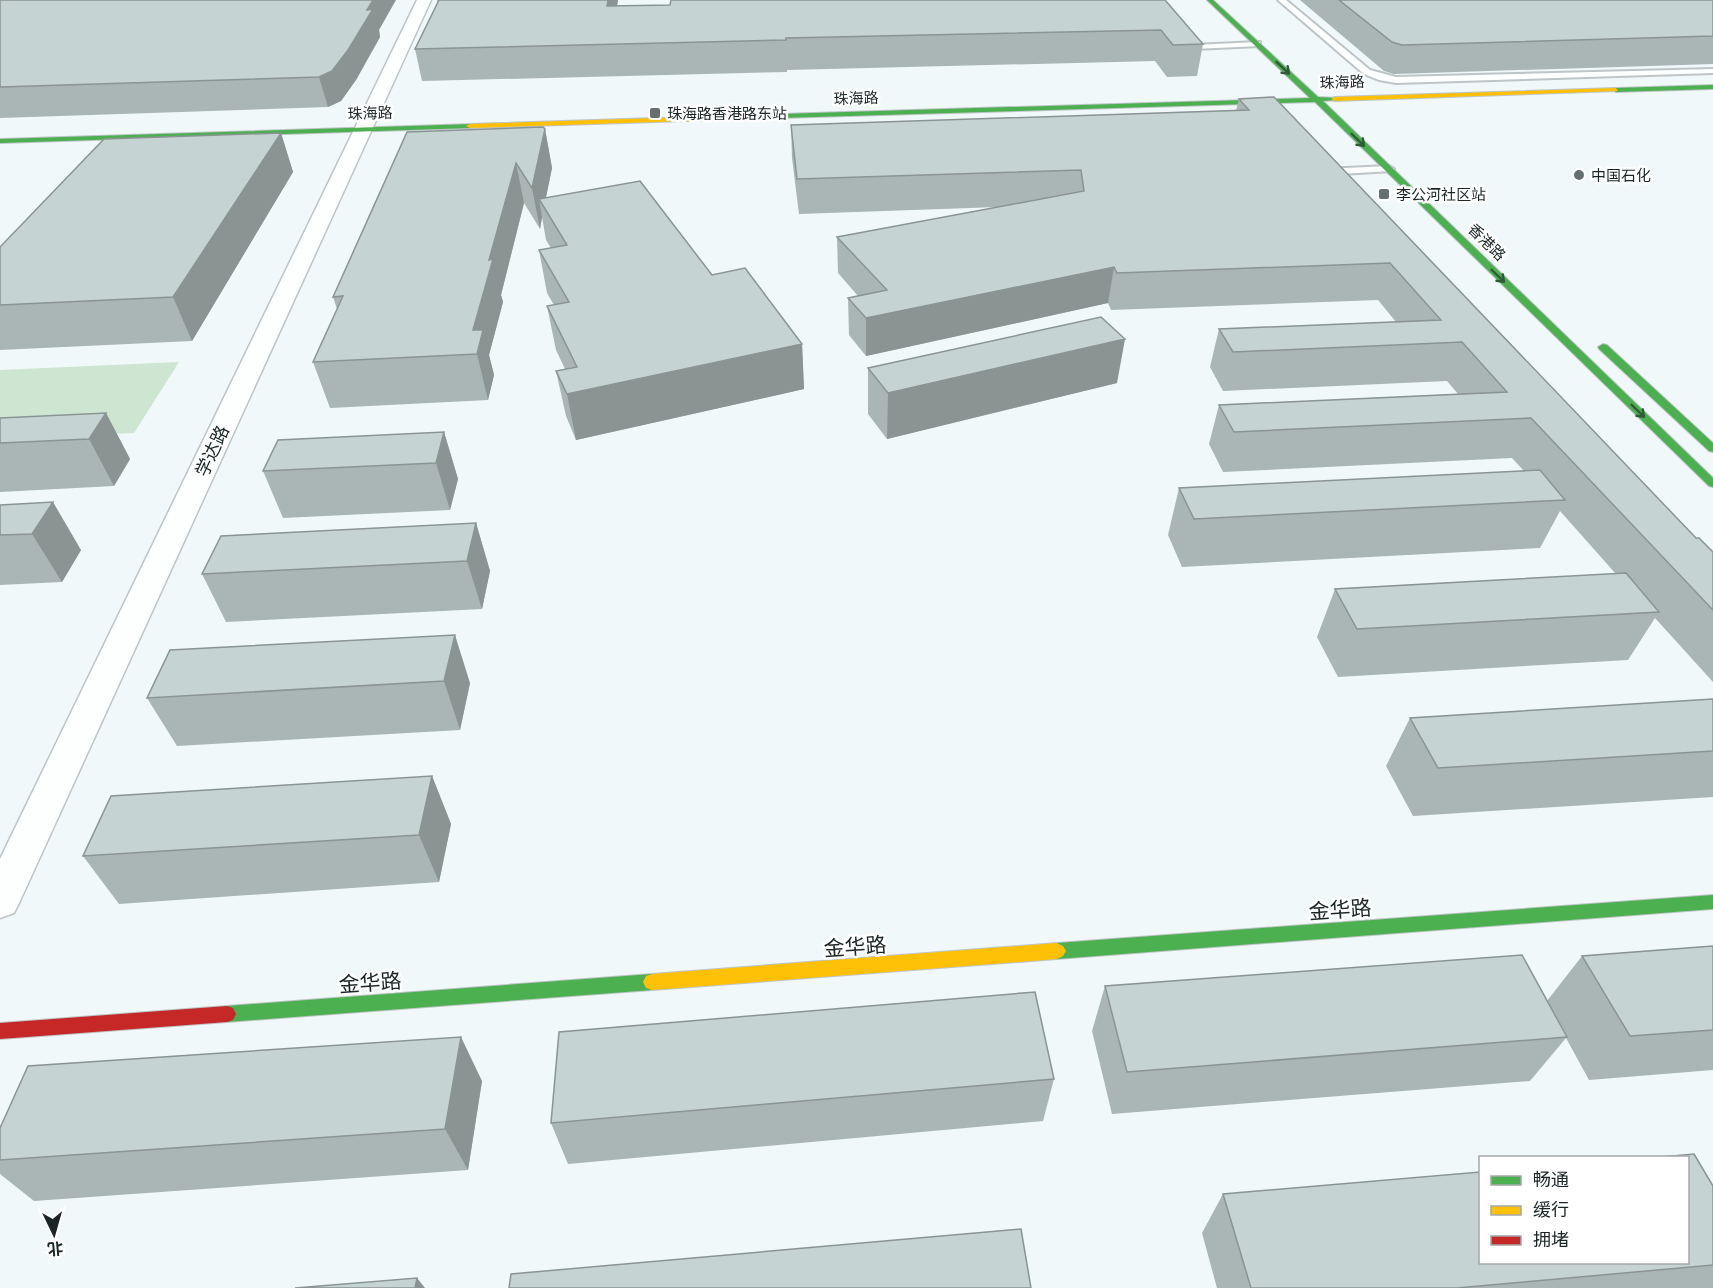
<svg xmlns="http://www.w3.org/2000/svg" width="1713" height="1288" font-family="'Titillium Web','Noto Sans SC',sans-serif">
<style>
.green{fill:#cee5d2}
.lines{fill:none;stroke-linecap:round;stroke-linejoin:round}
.lane-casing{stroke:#bdc5c7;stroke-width:4}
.street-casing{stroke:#bdc5c7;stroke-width:3}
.fast-casing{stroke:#bdc5c7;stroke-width:2}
.slow-casing{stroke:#bdc5c7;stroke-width:2}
.jam-casing{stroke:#bdc5c7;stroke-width:2}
.lane{fill:#fdfefe;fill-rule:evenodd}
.street{fill:#fdfefe;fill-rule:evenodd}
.fast{fill:#4caf50;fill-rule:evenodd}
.slow{fill:#ffc107;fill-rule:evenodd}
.jam{fill:#c62828;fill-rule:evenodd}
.wall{fill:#a9b6b5}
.shaded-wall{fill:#8a9493}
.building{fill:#c5d4d2;stroke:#8a9493;stroke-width:1.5}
.oneway{stroke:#2f5c37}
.poi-dot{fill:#666f70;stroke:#fff;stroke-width:2}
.labels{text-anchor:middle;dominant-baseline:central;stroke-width:5;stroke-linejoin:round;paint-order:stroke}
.far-street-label{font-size:15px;fill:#1b2526;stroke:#fff}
.far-poi-label{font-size:15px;fill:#1b2526;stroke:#fff;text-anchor:start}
.street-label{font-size:18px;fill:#1b2526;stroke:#fff}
.near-street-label{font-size:21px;fill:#1b2526;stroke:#fff}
</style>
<rect width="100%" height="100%" fill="#f0f8fa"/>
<!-- green -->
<path class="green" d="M179,362L134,433L0,439V370Z"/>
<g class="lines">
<defs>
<path id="lane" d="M1278,0H1286L1370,70L1396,77L1713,69V73L1396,83L1379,80L1364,74Z
M1257,42H1260V46L1194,49L1190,47L1194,45Z
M1389,166L1394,169L1392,171L1324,175L1319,172L1324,169Z"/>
<path id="street" d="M417,0H431L20,901L14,913L0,918V859Z"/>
<path id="fast" d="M1207,0H1213L1318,97L1337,98V100L1323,101L1713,478V487L1709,486L1315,102L780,118L776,116L780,114L1310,98Z
M1713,85V89L1616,92L1613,90L1616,88Z
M473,124L474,126L470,128L0,143V139Z
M1603,344L1607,345L1713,443V452L1709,451L1599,349L1598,347Z
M1713,895V909L1057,959L1051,956L1048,951L1051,946L1057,943Z
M652,974L658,976L661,982L658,988L652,990L227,1022L221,1020L218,1014L221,1008L227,1006Z"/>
<path id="slow" d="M1616,88L1618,91L1335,101L1331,99L1335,97Z
M780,114L784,116L783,118L470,128L466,126L470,124Z
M1057,943L1063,946L1066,951L1063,956L1057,959L652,990L646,988L643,982L646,976L652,974Z"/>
<path id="jam" d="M227,1006L233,1008L236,1014L233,1020L227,1022L0,1039V1023Z"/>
</defs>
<!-- lane casing -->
<use href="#lane" class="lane-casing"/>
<!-- street casing -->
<use href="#street" class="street-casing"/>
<!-- fast casing -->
<use href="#fast" class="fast-casing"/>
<!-- slow casing -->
<use href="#slow" class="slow-casing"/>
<!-- jam casing -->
<use href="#jam" class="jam-casing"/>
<!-- lane -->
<use href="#lane" class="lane"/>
<!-- street -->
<use href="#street" class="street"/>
<!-- fast -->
<use href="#fast" class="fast"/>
<!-- slow -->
<use href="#slow" class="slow"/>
<!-- jam -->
<use href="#jam" class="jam"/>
</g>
<!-- wall -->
<path class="wall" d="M0,0L379,30L380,37L356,80L341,101L328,107L0,118Z
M437,0H618L617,6L1165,0L1203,44L1197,76L1167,77L1155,61L787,70V72L422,81L415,49L438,3Z
M1300,0H1713V64L1394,74L1384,71Z
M1239,99L1696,538L1713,552V682L1655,618L1628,660L1338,677L1317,637L1335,589L1616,574L1560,511L1540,548L1182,567L1168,535L1179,488L1524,471L1512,458L1223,472L1209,444L1219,405L1458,394L1447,381L1223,391L1210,367L1219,329L1396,322L1378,300L1111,310L1108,303L866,356L849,335L848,298L858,296L838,273L837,237L998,207L799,214L792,158L791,125L1236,111Z
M545,129L552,168L546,197L712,275L802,344L804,389L576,440L566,416L556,371L565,369L556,350L547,306L554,305L547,293L539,250L551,248L546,240L542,217L540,229L524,203L501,295L503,302L489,355L494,375L488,400L330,408L313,362L337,309L333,297Z
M281,133L293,172L192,341L0,350V247Z
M868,368L1117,383L887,439L868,414Z
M106,413L130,459L114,486L0,492V418Z
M444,432L458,479L450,510L283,518L263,471Z
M0,505L81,550L62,582L0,585Z
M476,523L490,571L482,609L226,622L202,574Z
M170,650L470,683L460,730L177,746L147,698Z
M1713,699V797L1413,816L1386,766L1410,718Z
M432,776L451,824L439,882L119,904L83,856Z
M1713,946V1070L1589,1080L1566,1038L1530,1081L1112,1114L1092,1031L1105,986L1547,1001L1582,956Z
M1054,1079L1043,1121L568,1164L551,1123Z
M482,1081L468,1170L34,1201L0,1174V1128Z
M1713,1186V1288H1217L1202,1233L1223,1194Z"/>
<!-- shaded-wall -->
<path class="shaded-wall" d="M373,0H396L379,30L380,37L356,80L341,101L328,107L319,77Z
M608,0H618L611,36L607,6Z
M545,129L552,168L544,207L539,199L542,217L540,229L532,188Z
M281,133L293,172L192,341L173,297Z
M516,163L524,203L501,295L503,302L489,355L494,375L488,400L477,354L473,330L489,260Z
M1114,267L1108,303L866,356V318Z
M1125,339L1117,383L887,439L888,393Z
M802,344L804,389L576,440L567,394Z
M106,413L130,459L114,486L89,439Z
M444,432L458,479L450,510L436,463Z
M53,502L81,550L62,582L32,534Z
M476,523L490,571L482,609L467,561Z
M455,635L470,683L460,730L444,681Z
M432,776L451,824L439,882L419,835Z
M461,1037L482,1081L468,1170L445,1129Z
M417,1278L425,1288H415Z"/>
<!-- building -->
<path class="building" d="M0,0H373L367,10L373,9L348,50L332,71L319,77L0,87Z
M439,0H608L607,6L670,5L671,0H1165L1203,44L1173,45L1161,30L786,38V40L415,49Z
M1339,0H1713V36L1402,45L1392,42Z
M1274,97L1696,538H1699L1713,552V610L1531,418L1234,432L1219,405L1507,392L1462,342L1233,352L1219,329L1441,320L1390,263L1117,273L1114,267L866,318L848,298L887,290L837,237L1084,191L1081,170L797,179L791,125L1249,110L1239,99Z
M543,127L545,129L532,188L516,163L489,260L493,259L473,330H483L477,354L313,362L343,296L333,297L407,132Z
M281,133L173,297L0,305V247L104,139Z
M640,181L712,275L745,268L802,344L567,394L556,371L577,367L547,306L569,302L539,250L567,245L539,199Z
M1101,317L1125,339L888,393L868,368Z
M106,413L89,439L0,443V418Z
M444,432L436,463L263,471L278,440Z
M1540,470L1565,500L1194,519L1179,488Z
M53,502L32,534L0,535V505Z
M476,523L467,561L202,574L221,536Z
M1626,573L1659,612L1357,629L1335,589Z
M455,635L444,681L147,698L170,650Z
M1713,699V751L1438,768L1410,718Z
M432,776L419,835L83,856L111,796Z
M1713,946V1030L1630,1036L1582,956Z
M1522,955L1567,1037L1127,1072L1105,986Z
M1035,992L1054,1079L551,1123L559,1032Z
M461,1037L445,1129L0,1160V1128L28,1066Z
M1694,1154L1713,1186V1265L1457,1288H1251L1223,1194L1480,1172V1263H1688V1158H1650Z
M1021,1229L1031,1288H509L511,1274Z
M417,1278L415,1288H295Z"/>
<!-- one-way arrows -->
<defs><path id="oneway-shaft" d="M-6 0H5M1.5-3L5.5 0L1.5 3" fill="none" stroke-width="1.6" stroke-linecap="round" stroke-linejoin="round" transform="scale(1.5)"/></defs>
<g class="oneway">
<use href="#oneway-shaft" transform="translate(1283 68) rotate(43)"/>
<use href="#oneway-shaft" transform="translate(1358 140) rotate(44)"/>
<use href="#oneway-shaft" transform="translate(1498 276) rotate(44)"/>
<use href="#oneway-shaft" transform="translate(1638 411) rotate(44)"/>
</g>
<!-- markers -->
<g class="poi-dot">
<rect x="649" y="107" width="12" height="12" rx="3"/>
<circle cx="1579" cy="175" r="6"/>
<rect x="1378" y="188" width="12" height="12" rx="3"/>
</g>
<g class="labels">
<!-- far-street labels -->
<g class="far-street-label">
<text transform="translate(1342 82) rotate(-2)">珠海路</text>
<text transform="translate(856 98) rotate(-2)">珠海路</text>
<text transform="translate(370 113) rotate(-2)">珠海路</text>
<text transform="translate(1487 242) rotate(44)">香港路</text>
</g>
<!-- far-poi labels -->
<g class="far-poi-label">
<text x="667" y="113">珠海路香港路东站</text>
<text x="1591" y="175">中国石化</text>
<text x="1396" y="194">李公河社区站</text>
</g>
<!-- street labels -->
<g class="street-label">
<text transform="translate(212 451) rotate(-65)">学达路</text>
</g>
<!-- near-street labels -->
<g class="near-street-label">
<text transform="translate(1340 909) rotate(-4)">金华路</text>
<text transform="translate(855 946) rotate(-4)">金华路</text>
<text transform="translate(370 982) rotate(-4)">金华路</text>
</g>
</g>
<!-- legend -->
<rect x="1479" y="1156" width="210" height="108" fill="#ffffff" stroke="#a4a8a8" stroke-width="1.5"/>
<rect x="1491" y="1176" width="30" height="9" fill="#4caf50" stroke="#a4a8a8" stroke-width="1.5"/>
<text x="1533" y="1186" font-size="18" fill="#1b2526">畅通</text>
<rect x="1491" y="1206" width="30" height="9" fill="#ffc107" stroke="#a4a8a8" stroke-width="1.5"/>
<text x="1533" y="1216" font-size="18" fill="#1b2526">缓行</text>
<rect x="1491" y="1236" width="30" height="9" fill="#c62828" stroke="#a4a8a8" stroke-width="1.5"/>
<text x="1533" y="1246" font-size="18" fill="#1b2526">拥堵</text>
<!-- north arrow -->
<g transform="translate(54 1234) rotate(175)" stroke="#ffffff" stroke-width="4.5" paint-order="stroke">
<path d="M0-4.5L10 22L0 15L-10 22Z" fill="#1b2526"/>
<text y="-9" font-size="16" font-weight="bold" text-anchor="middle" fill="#1b2526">北</text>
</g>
</svg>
